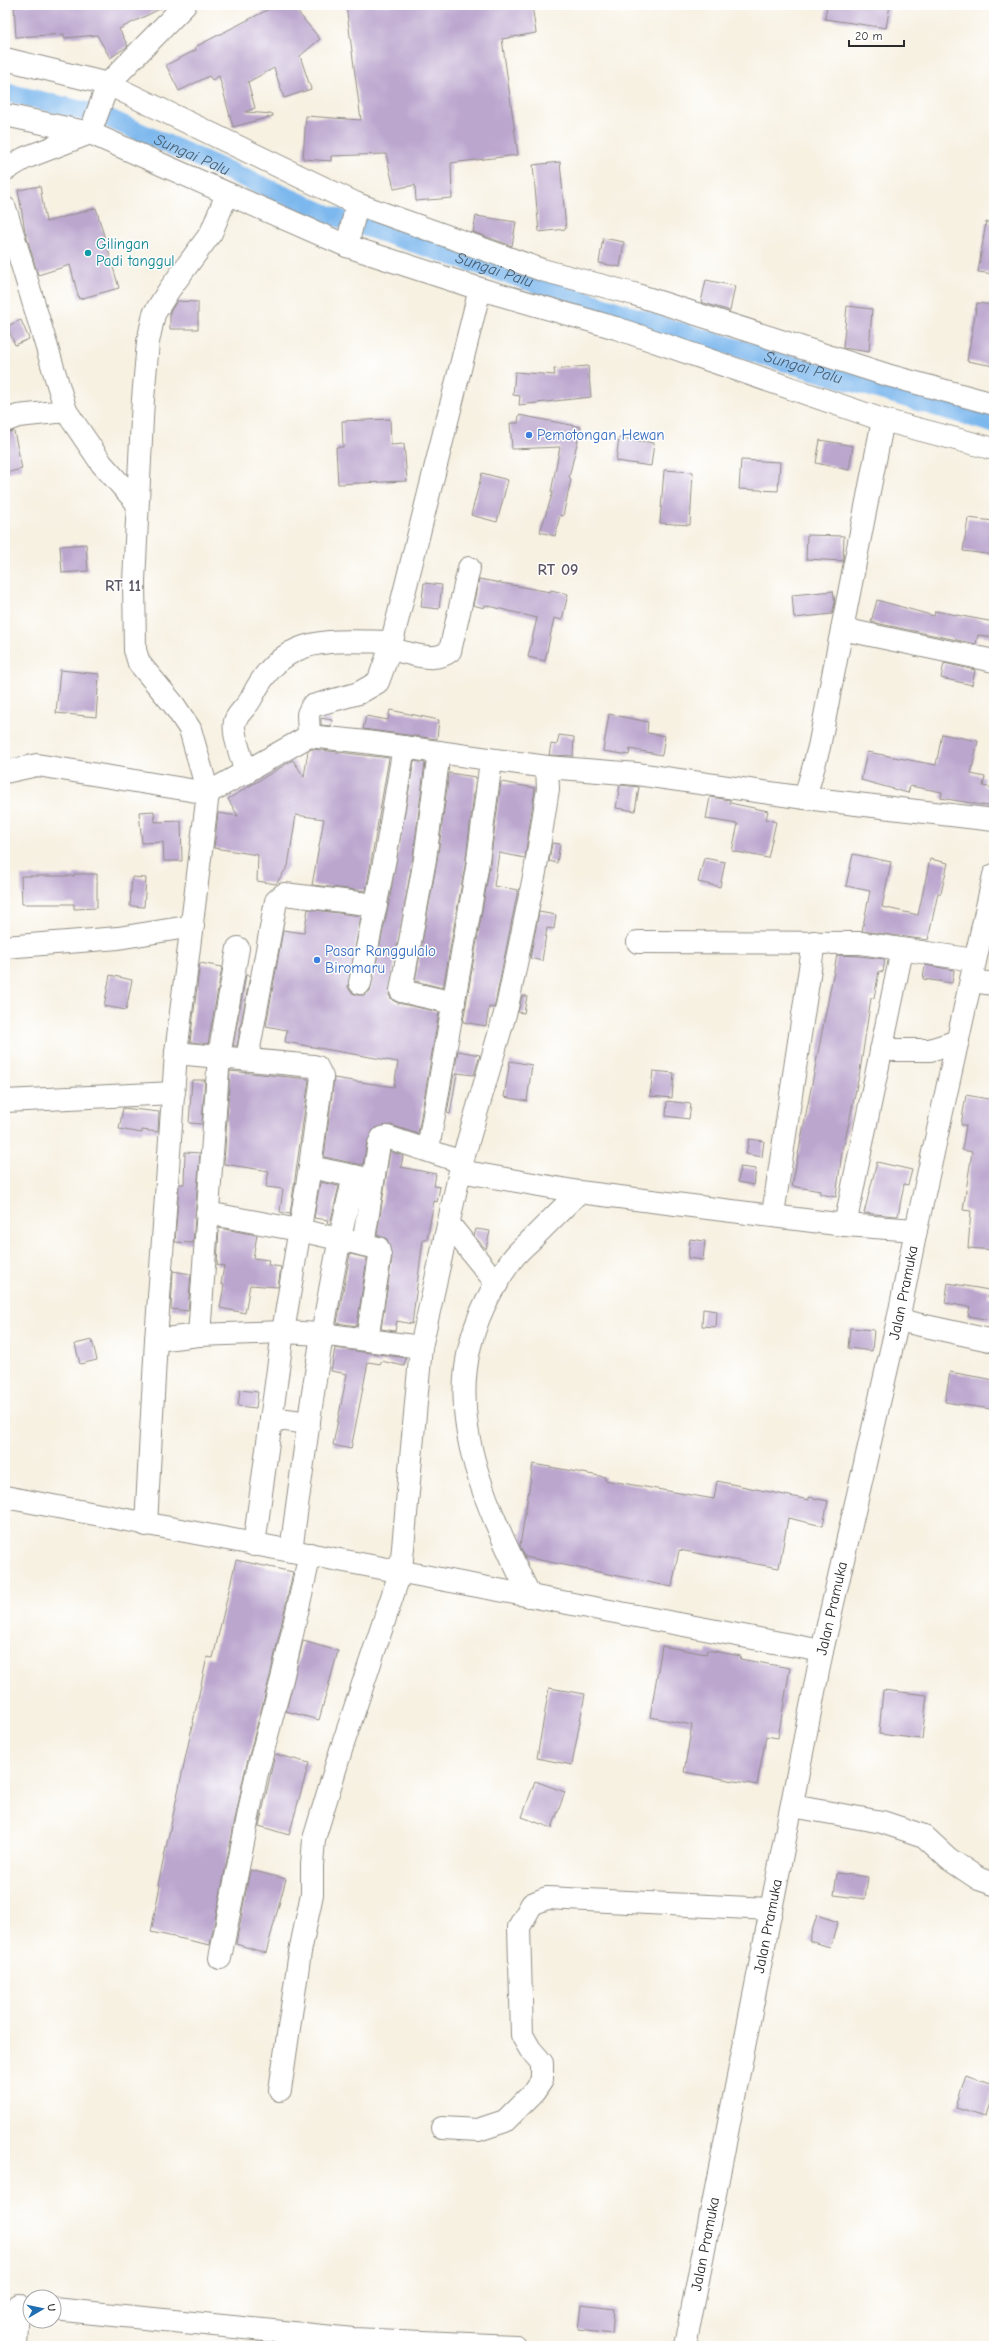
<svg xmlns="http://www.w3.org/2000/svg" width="999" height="2351" font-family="'Comic Neue',sans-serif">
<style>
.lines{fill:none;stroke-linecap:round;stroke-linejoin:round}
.canal{stroke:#7bb7ed;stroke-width:19}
.building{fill:#bba6ce}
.minor-casing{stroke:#918e86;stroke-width:24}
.minor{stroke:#fff;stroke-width:22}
.culture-dot{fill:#0f9aa8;stroke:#fff;stroke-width:1.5}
.shop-dot{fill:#3f7fe0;stroke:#fff;stroke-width:1.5}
.labels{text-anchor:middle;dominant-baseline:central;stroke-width:3;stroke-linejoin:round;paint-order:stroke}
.culture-label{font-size:15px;fill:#0d838f;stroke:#fff;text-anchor:start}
.shop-label{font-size:15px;fill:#366cbe;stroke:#fff;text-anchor:start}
.street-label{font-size:15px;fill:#2b2b2b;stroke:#fff}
.water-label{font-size:16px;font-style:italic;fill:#475c6f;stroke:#fff}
.neighbourhood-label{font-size:16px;font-weight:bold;fill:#5d5664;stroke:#fff}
</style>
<rect width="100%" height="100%" fill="#fff"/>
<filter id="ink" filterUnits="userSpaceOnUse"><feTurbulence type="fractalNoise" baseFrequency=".025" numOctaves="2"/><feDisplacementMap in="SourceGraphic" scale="8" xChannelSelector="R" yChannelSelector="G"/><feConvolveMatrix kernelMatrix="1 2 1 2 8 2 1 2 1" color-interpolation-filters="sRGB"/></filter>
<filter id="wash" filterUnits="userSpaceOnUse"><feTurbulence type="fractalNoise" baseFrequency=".012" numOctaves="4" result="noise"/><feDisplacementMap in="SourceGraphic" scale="16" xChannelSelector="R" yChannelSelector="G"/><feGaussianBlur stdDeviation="0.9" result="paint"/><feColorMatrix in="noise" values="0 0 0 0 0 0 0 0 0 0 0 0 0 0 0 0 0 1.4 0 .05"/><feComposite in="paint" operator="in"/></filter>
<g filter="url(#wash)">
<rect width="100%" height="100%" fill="#f7f1e2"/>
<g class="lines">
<!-- canal -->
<path class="canal" id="s1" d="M5,92L101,115L329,215L666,327L994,424"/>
</g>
<g id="blocks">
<!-- building -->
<path class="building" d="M14,5H168L119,29L128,46L110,58L97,35L64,38V34L16,37Z
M277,5H292L320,39L300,56L311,89L284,98L274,68L248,82L255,108L245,112L273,114V116L233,127L219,76L212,80L209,76L179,91L166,65L196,50L195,47Z
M346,5H532L536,33L502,39L518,155L451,163L452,198L416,201L415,185L394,189L386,154L331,156V161L303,159L306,116L361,120Z
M827,5H890L886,28L825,19Z
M560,162L566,229L539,232L533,165Z
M40,186L46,222L96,208L119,288L79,299L70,265L38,275L25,231L18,190Z
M476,216L516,222L512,246L473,232Z
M986,222L994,223V274L978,272Z
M603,238L624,242L620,267L599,263Z
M706,280L735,286L730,311L701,302Z
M177,301L198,302V329H170V312Z
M977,303L994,305V366L967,361Z
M847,306L872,309L869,352L843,348Z
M21,320L29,339L15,345L7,326Z
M588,366L591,397L519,405L520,396L513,395L515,372L555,375L554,369Z
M519,415L581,427L569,477L571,479L563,516L560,515L555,536L540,532L553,492H551L560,447L512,449L510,423H518Z
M390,419L391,445L404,444L407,481L338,484L336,447H343L342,421Z
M14,431L22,469L5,473V433Z
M619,438L654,443L651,466L616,461Z
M820,440L853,446L849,470L816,463Z
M741,460L780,462L778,491L739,489Z
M664,470L693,472L690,525L660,523Z
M482,473L508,480L497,522L471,515Z
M968,518L994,521V555L963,551Z
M807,535L844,536L843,561L806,559Z
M86,544L88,571L62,573L60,546Z
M479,579L550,592L551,590L568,594L562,620L554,618L545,661L528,657L537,618L485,605L484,608L473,605Z
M424,583L442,585L439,609L421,607Z
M833,591L835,602L832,614L794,618L792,595Z
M877,600L934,616L935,611L994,622V637L978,635L976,644L871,622Z
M944,663L975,670L972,685L941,678Z
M60,670L99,674L96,717L56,713Z
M390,710L439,720L437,739L363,729L366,716L388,720Z
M609,714L648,722L647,733L665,736L662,755L630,749L629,755L603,751Z
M321,718L332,720L331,726L321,725Z
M942,734L978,741L971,774L985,777L983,786L994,788V807L941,798L942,792L910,786L908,793L861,780L867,752L936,765Z
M559,735L574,737L573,756L549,755L551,744L557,745Z
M312,749L389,758L366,891L312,885L324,819L296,815L288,866L276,884L257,881L258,855L214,848L218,813L238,816L228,799L293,760L304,777L308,751Z
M414,761L425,763L413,857L389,995L392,1000L398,1003L439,1012L418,1134L391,1125L375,1128L367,1142L363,1165L324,1157L334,1078L394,1087L398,1062L285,1042L287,1030L266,1026L283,930L304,933L308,909L361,916L348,987L351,992L357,995H364L370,991L388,907Z
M449,773L476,777L465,866L443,988L415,981L437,861Z
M501,782L535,788L525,858L499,853L494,886L518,890L495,1004L494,1008L489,1007L486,1026L463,1022L489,870Z
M620,785L639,787L635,811L616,808Z
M710,797L730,800V803L768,811L766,819L776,822L768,858L732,851L738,824L706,819Z
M154,811L155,822L181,821L182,861H164L163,842L142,843L139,812Z
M552,843L560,844L557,863L549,861Z
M853,854L891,862L882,907L918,915L930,859L948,863L941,893H938L928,940L862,931L870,891L846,886Z
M704,858L725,862L720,887L698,882Z
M74,874H97V908L74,909V904H22L21,876H74Z
M132,877L146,878L144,907L130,906Z
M539,912L556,915L554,929L547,928L542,961L530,958Z
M837,955L860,956L885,959L883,972L879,971L874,998H871L860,1071L844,1145H843L836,1197L820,1194V1191L792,1186Z
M200,963L222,967L208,1044L190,1042Z
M925,965L954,970L952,983L923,979Z
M110,975L132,980L126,1010L104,1006Z
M246,975L250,976L237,1046H233Z
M522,996H527L524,1013L518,1012Z
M458,1051L480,1055L474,1075L457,1073L450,1114L447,1113Z
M510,1061L532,1065L527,1101L504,1097Z
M230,1071L309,1079L290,1214L280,1212L283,1189L266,1187L269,1171L224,1164Z
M653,1071L674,1073L672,1098L650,1096Z
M192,1080H205L202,1124L189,1123Z
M966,1095L994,1100V1250L968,1248L971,1211L963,1210L972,1152L962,1150L966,1125H961Z
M667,1101L691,1104L689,1119L666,1116Z
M123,1108L159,1112L158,1132L142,1130V1133L119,1129Z
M749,1139L764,1141L762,1157L746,1154Z
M390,1151L403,1156L401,1167L436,1174L434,1186L440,1187L437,1202L434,1201L427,1240H423L412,1324L397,1321L395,1331L381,1329L392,1258L387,1239L377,1235Z
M185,1152L200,1153L193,1243L175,1242L179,1184H184Z
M877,1162L912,1170L908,1185L904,1184L898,1216L864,1213Z
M740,1167L756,1169L754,1185L738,1182Z
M320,1182L339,1186L330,1224L327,1223L328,1220L314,1218Z
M219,1228L257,1235L253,1258L269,1260L268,1265L281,1267L278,1287L250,1285L245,1313L220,1308L224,1285L221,1284L224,1266L217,1265Z
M476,1229L490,1231L486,1249L474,1236Z
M690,1239L705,1241L703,1260L688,1258Z
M350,1254L367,1258L357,1326L337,1323Z
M173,1271L191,1274L188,1311L171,1309Z
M948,1283L989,1290L988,1297L994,1298L990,1320L968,1316L970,1307L945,1303Z
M703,1309L717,1311L716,1327L702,1326Z
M850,1328L874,1330L872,1351L848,1348Z
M92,1340L97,1360L80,1364L75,1344Z
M335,1348L406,1358L404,1366L381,1361V1364L368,1362L351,1449L333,1445L347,1374L331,1371Z
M950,1372L994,1380L991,1409L945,1402Z
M240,1390L258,1392L256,1408L238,1406Z
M533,1464L605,1477V1480L714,1499L717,1481L809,1500V1497L828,1501L823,1526L788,1518L779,1568L679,1550L672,1587L525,1557L520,1546Z
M236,1560L293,1572L270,1676L244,1775L210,1945L151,1932L160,1885H158L207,1657L213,1658Z
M303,1641L338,1651L319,1720L286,1711Z
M662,1646L706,1654L707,1650L741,1656L740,1659L790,1668L778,1738L766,1736L757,1785L684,1772L692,1725L650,1717Z
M549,1688L585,1694L572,1765L537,1758Z
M883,1690L927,1695L922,1739L879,1734Z
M275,1754L309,1763L289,1835L259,1826Z
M535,1781L565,1792L552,1828L522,1817Z
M250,1870L286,1879L266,1953L236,1944Z
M837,1873L868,1877L865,1899L834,1895Z
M817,1915L838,1922L830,1947L809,1941Z
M966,2075L994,2084L985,2117L956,2108Z
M581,2305L614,2309L612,2334L578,2330Z"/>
</g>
</g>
<g filter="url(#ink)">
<use href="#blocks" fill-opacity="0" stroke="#918e86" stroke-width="1"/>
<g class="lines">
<defs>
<g id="minor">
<path d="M5,59L108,84L357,204L542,270L634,294L887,375L994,404"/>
<path d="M5,115L90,133L347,246L480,289L616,328L883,420L994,449"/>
<path d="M5,170L25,158L90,133L108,84L185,5"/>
<path d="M5,208L66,411L18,416L5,421"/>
<path d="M347,246L357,204"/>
<path d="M66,411L102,464L137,503"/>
<path d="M883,420L842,629L994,661"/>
<path d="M390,649C410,653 434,664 450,651L469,568"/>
<path d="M439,752L425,859L401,991L454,1003"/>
<path d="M547,767L637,774L805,798L994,820"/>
<path d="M5,772L37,765L208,793L190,729L174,705L139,663L135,650L134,581L143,399L148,342L154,314L169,290L211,233L227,194"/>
<path d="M246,773C243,761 230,729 236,719C240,711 248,706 252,697C283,633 330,641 391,642"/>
<path d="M805,798L819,747L842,629"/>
<path d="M638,942L861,943L974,960"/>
<path d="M5,947L118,938L193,926"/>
<path d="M238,948L219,1056L199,1335L283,1332L321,1334L421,1347"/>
<path d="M971,981L994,984"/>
<path d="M360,983L386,853L404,747"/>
<path d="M881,1050H930L958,1041"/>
<path d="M176,1053L313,1066L317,1067L322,1077L310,1167L283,1332L254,1545"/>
<path d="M247,1059L276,901L284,894L376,905"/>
<path d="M5,1101L174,1093"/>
<path d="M428,1149L477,868L491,761"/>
<path d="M310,1167L368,1179"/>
<path d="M460,1171L579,1192"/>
<path d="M207,1213L299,1230L378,1248L380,1256L367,1340"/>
<path d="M773,1214L814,942"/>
<path d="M449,1224L497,1284"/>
<path d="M845,1225L902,950"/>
<path d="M363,1245L379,1144L382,1138L387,1137L462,1162"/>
<path d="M898,1320L994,1341"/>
<path d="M156,1340L199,1335"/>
<path d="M271,1418L309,1423"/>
<path d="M5,1497L822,1651"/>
<path d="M146,1525L156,1340L176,1053L208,793L309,736L308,714L312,706L359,693L378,682L390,649L480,289"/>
<path d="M291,1551C308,1425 324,1300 354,1176"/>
<path d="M530,1596C474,1481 425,1378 511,1261C516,1253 525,1246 532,1239C548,1223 563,1208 579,1192L845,1225L916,1230"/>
<path d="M792,1806L882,1822L924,1836L949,1859L979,1879L994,1884"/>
<path d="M220,1958L256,1777L282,1679L310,1554"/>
<path d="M280,2090L300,1952L312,1894V1865L314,1839L341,1750L401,1570L421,1347L462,1162L507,1007L535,872L548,789L547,767L366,742L309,736"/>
<path d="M442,2128L478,2130L505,2121L534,2092L542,2080V2063L530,2049L522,2035L519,1927L532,1904L547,1898L771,1909"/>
<path d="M54,2309L353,2339L516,2346"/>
<path d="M16,2346L18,2305"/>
<path id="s2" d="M685,2346L822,1651L898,1320L916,1230L994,875"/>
</g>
</defs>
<!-- minor casing -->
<use href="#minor" class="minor-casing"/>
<!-- minor -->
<use href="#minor" class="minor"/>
</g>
</g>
<!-- markers -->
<circle class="culture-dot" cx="88" cy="253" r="4"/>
<g class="shop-dot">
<circle cx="529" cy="435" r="4"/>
<circle cx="317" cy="960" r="4"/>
</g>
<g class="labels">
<!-- culture labels -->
<g class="culture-label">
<text x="96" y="244">Gilingan<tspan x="96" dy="17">Padi tanggul</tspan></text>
</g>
<!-- shop labels -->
<g class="shop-label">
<text x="537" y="435">Pemotongan Hewan</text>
<text x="325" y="951">Pasar Ranggulalo<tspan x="325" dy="17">Biromaru</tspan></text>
</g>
<!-- street labels -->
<g class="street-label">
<text stroke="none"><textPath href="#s2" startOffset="1076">Jalan Pramuka</textPath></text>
<text stroke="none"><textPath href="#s2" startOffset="752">Jalan Pramuka</textPath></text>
<text stroke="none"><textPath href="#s2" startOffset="428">Jalan Pramuka</textPath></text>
<text stroke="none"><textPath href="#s2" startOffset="104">Jalan Pramuka</textPath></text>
</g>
<!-- water labels -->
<g class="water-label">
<text stroke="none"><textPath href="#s1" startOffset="198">Sungai Palu</textPath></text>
<text stroke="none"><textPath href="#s1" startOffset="522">Sungai Palu</textPath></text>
<text stroke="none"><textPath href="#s1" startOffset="846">Sungai Palu</textPath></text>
</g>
<!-- neighbourhood labels -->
<g class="neighbourhood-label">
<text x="558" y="570">RT 09</text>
<text x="123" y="586">RT 11</text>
</g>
</g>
<!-- margin -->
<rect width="999" height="2351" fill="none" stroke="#fff" stroke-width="20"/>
<!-- north arrow -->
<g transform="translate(42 2309) rotate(81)"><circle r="19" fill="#ffffff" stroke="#aaaaaa"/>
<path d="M0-3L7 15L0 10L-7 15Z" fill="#1f6fb2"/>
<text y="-6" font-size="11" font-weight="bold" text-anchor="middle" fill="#2b2b2b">U</text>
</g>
<!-- scale -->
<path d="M849 40v6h55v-6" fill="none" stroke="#2b2b2b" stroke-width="2"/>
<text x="855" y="40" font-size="12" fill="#2b2b2b" stroke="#ffffff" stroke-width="3" paint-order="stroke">20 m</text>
</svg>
